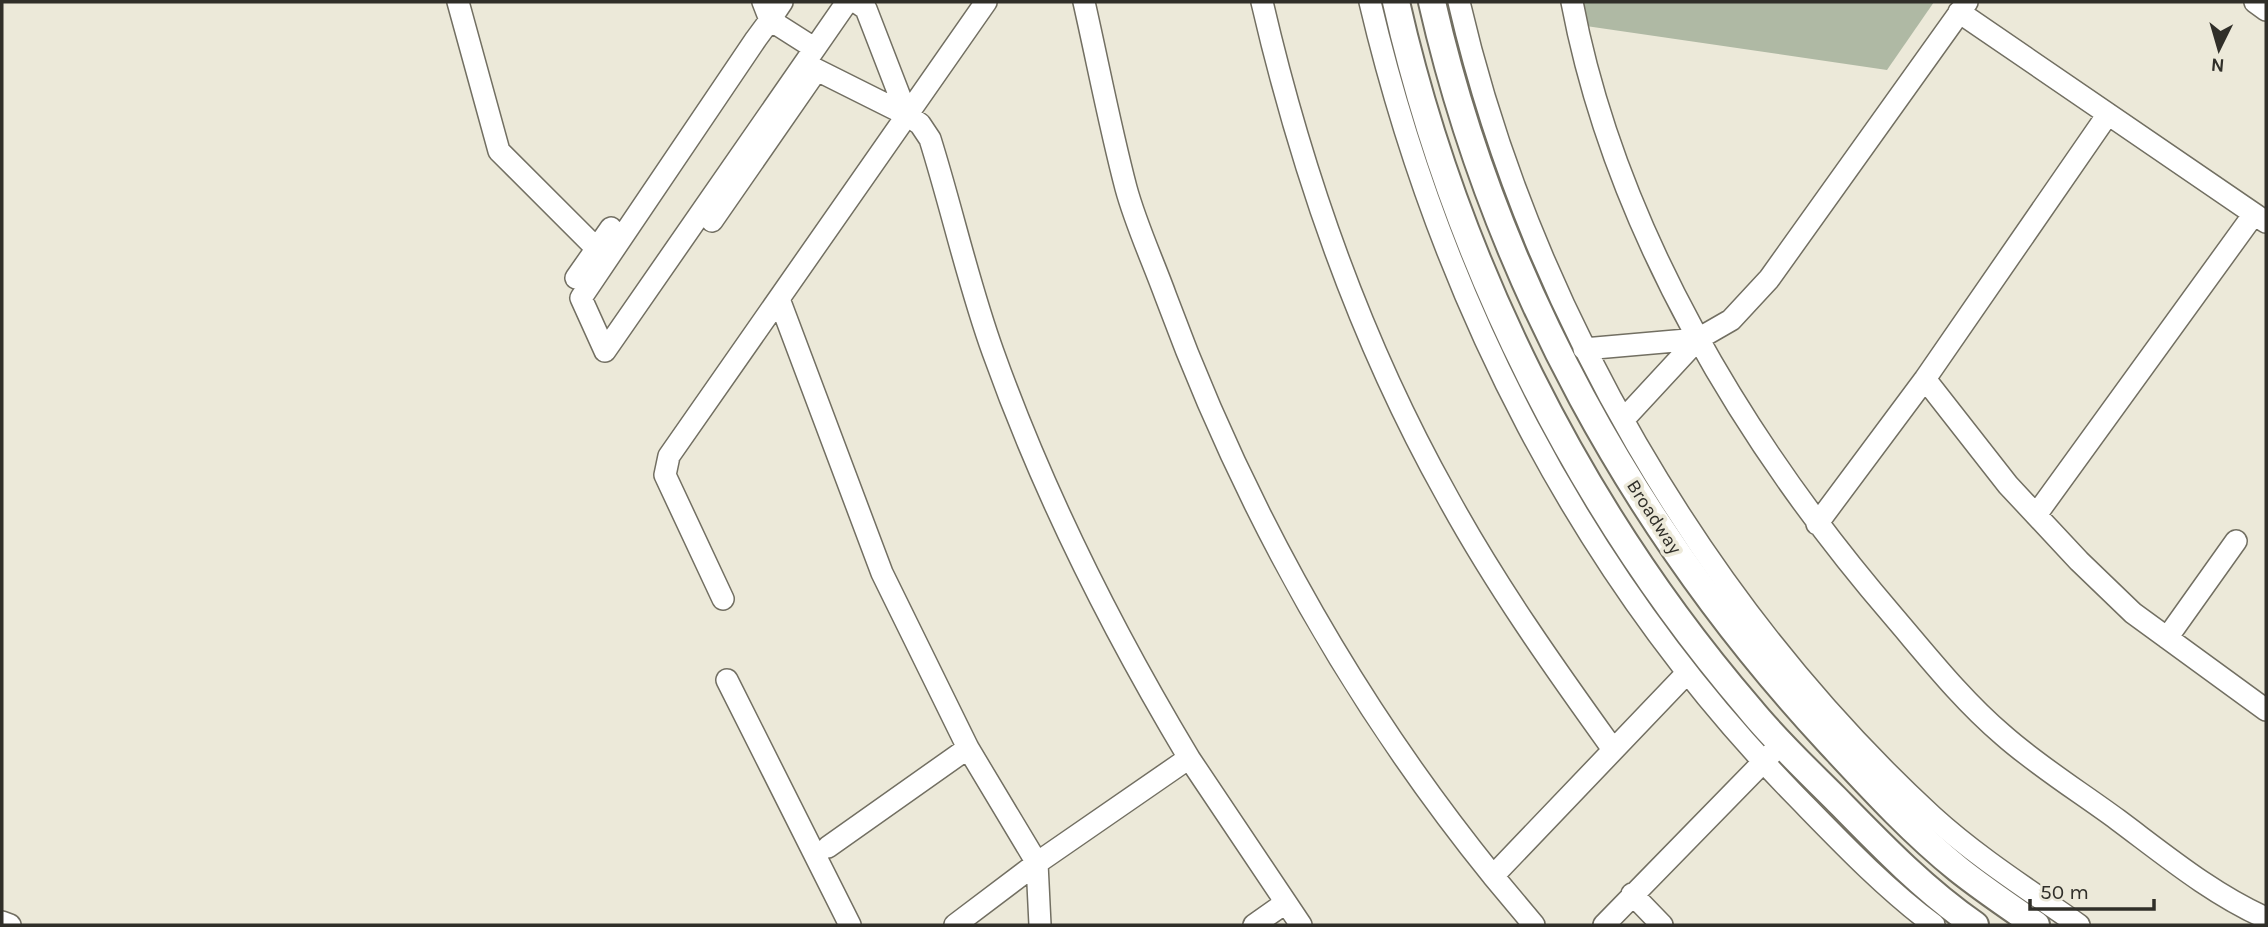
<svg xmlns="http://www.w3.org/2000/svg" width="2268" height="927" font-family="Karla,sans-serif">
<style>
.green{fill:#afb9a4}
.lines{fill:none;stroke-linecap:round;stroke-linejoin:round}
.minor-casing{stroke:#726f62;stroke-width:24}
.major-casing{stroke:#726f62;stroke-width:30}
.minor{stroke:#fff;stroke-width:21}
.major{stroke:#fff;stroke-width:26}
.labels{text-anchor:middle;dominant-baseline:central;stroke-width:7;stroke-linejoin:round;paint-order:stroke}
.street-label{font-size:19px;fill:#302f29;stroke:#ece9d9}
</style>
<rect width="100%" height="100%" fill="#ece9d9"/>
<!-- green -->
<path class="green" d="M1583,2H1934L1887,70L1586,26Z"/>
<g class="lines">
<defs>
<path id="minor" d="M458,2L499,151L597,249
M763,2L770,20L782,2
M1084,2C1098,64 1110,127 1126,188C1136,225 1153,261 1166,297C1243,506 1353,703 1493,876L1687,673
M1262,2C1302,174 1360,341 1447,496C1495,584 1553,666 1612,748
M1370,2C1440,298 1580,574 1793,793C1838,839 1882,886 1934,925
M1459,2C1529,304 1704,606 1932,816C1977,857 2029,890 2079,925
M1572,2C1615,229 1745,444 1894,617C1929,658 1962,700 2003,735C2038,766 2080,792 2118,820C2165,855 2212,894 2266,918
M2255,2L2266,10
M1959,12L2266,222
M805,64L907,115L866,9L856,2
M907,115L920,124L930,139C952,209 968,283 993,352C1044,495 1111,628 1189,758
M712,221L816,71
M576,278L611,228
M779,299L882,573L968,748L1037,863L1040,925
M1584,349L1698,339
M605,351L581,298L756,39L770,20L814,48
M605,351L847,2
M1925,379L2008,485L2079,561L2133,613L2266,710
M1623,420L1698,339L1731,320L1769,279L1967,2
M2036,515L2254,214
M1817,524L1925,379L2108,114
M723,599L665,475L669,456L986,2
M2167,638L2236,541
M727,680L850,925
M828,847L968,748
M1493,876L1534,925
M1632,894L1662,925
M2,922L10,925
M955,925L1037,863L1189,758L1301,925
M1254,925L1284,904
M1604,925L1772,753"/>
<path id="major" d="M1396,2C1454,258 1578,509 1750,709C1776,741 1806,769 1835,798C1879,843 1923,889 1975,925
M1432,2C1495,278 1637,535 1829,742C1870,786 1911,831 1958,869C1983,889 2010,907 2036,925"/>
</defs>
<!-- minor casing -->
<use href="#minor" class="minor-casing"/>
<!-- major casing -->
<use href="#major" class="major-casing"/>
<!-- minor -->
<use href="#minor" class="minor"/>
<!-- major -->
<use href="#major" class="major"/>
</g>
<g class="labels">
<!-- street labels -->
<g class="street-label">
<text transform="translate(1654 517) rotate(57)">Broadway</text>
</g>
</g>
<!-- border -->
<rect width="2268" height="927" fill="none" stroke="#302f29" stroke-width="7"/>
<!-- north arrow -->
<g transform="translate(2219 49) rotate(185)" stroke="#ece9d9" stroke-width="5" paint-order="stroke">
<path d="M0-5L12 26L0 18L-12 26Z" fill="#302f29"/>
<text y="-10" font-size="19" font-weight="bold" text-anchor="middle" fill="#302f29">N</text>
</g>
<!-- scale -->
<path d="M2030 899v10h124v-10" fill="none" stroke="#302f29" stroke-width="3.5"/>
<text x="2040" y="899" font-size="21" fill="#302f29" stroke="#ece9d9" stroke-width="5" paint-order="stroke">50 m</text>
</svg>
